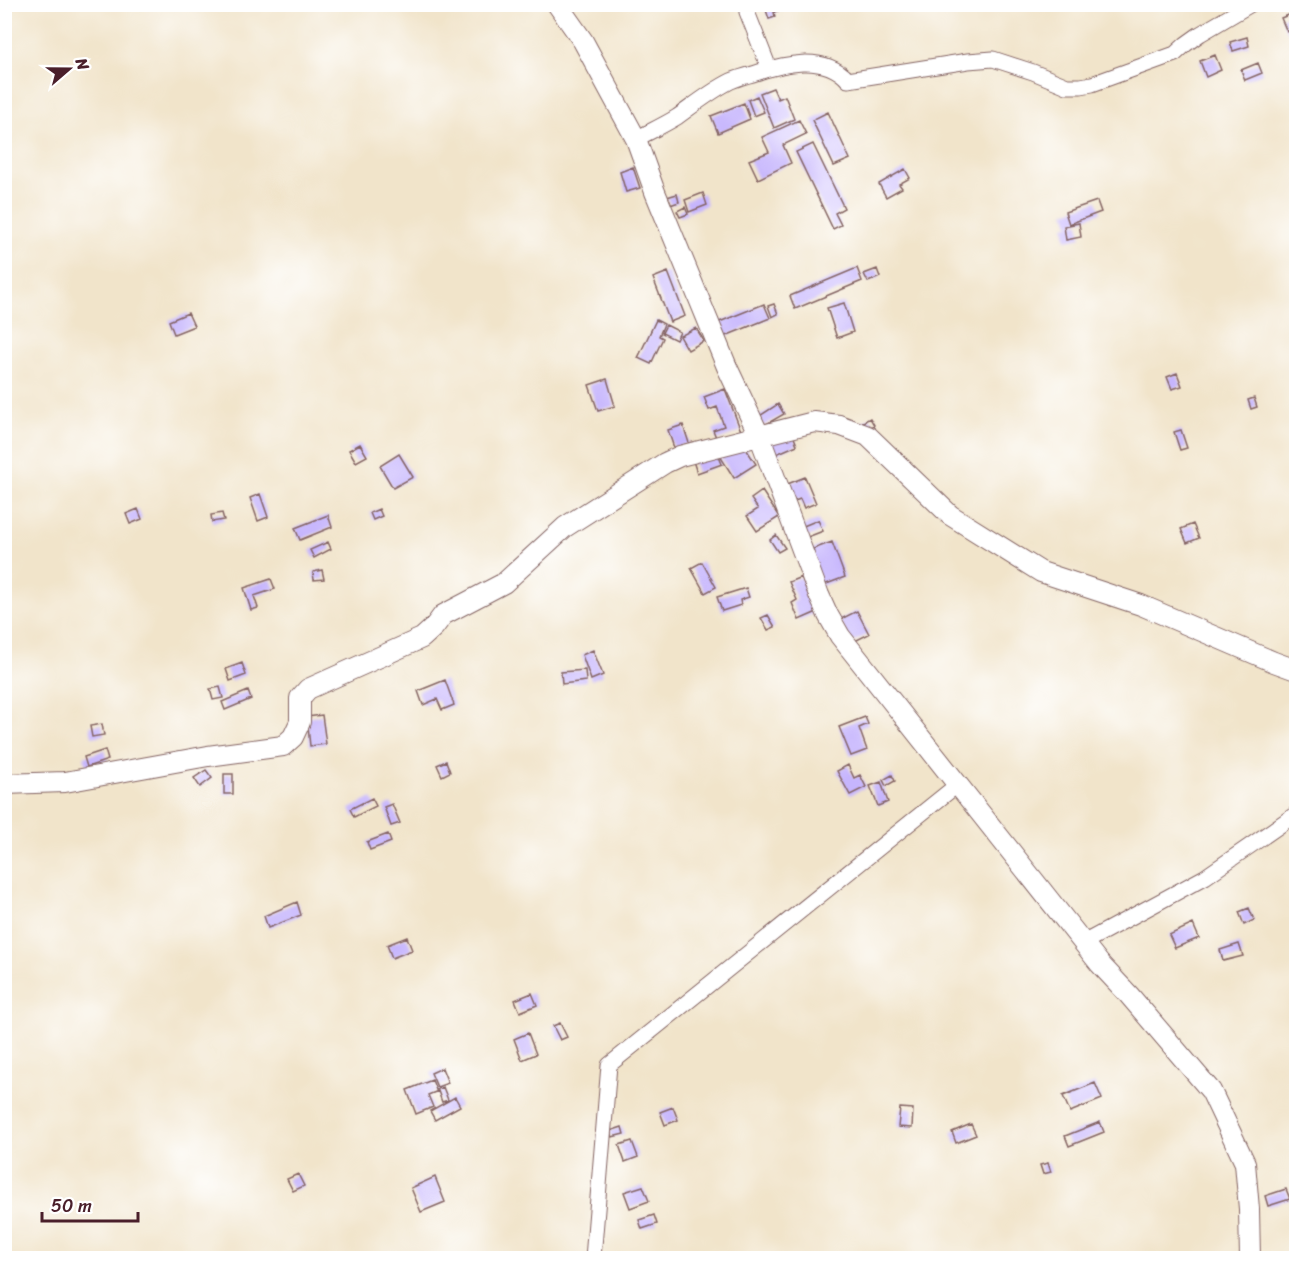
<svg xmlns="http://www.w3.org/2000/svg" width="1301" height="1263" font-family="Sriracha,sans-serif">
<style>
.building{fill:#c6b5fd}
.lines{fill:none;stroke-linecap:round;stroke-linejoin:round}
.minor-casing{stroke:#846463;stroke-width:17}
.tertiary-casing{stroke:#846463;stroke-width:22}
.minor{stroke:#fff;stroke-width:15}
.tertiary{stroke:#fff;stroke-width:20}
</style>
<rect width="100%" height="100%" fill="#fff"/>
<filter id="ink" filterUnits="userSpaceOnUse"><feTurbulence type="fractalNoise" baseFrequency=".0167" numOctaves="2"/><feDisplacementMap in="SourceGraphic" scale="12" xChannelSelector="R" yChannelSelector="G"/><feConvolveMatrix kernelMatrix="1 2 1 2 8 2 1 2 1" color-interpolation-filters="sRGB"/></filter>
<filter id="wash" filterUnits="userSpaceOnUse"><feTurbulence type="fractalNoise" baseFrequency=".008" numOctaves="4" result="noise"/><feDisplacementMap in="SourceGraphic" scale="24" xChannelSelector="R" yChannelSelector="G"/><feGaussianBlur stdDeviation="1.35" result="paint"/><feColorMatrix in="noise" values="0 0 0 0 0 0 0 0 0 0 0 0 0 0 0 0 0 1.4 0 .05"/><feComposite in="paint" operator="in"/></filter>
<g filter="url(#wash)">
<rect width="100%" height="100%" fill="#f1e4ca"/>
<g id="blocks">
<!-- building -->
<path class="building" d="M764,4H794V5L774,12L775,17L769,19Z
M1296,12V28L1287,32L1281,18Z
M1247,37L1249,46L1233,51L1230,42Z
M1215,55L1221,70L1206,77L1200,61Z
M1258,63L1262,73L1245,80L1241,70Z
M773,88L778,99L785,96L794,119L774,128L760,93Z
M757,96L764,112L754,116L748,100Z
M744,103L750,119L718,133L711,116Z
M828,112L850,159L834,166L812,120Z
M799,120L806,134L783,145L791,163L758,179L749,160L769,152L762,137Z
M813,144L844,208L835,213L841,225L833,229L796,152Z
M633,167L640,188L626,192L620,172Z
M905,169L910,178L899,184L902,188L886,197L879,184Z
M703,193L707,205L689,212L685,200Z
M677,194L679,202L670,205L667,197Z
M1097,201L1101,212L1069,224L1065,212Z
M685,207L688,214L680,217L677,211Z
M1079,223L1081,237L1066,240L1064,226Z
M857,268L862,281L795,309L790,296Z
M877,269L880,277L868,282L864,274Z
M668,272L685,316L670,322L653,278Z
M844,303L853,332L837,338L827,308Z
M764,304L770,318L723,337L717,323Z
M774,304L778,314L772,317L768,306Z
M188,313L194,326L174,334L169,321Z
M656,320L664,324L659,336L663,338L651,364L638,358Z
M666,325L680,332L676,340L662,333Z
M696,328L704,341L688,350L680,336Z
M1177,373L1182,386L1172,389L1167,377Z
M607,379L615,406L598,411L589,385Z
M725,389L741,431L717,440L713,430L724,426L717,407L709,410L704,397Z
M1254,398L1257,407L1251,409L1248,400Z
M778,404L784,414L763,426L758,417Z
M870,418L874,425L865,430L861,423Z
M683,425L689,443L674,448L668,430Z
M1181,430L1187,448L1180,450L1174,432Z
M792,432L797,445L774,455L768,442Z
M741,441L756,464L734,478L720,456Z
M360,444L367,456L356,462L349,450Z
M717,452L722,464L697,473L693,461Z
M399,454L413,477L393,488L380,466Z
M805,477L816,503L804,508L800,499L787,504L780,487Z
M762,491L779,517L757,531L747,516L758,509L751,499Z
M260,494L268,517L258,521L250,498Z
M138,509L142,519L130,524L126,514Z
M379,509L382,516L373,520L370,513Z
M222,513L224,520L212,522L211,515Z
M328,515L332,527L300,540L295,528Z
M818,520L823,531L805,538L801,527Z
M1193,524L1199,538L1187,543L1181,529Z
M776,535L785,548L778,552L770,540Z
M328,542L331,549L314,558L310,550Z
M832,542L845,577L821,586L808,551Z
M702,562L716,587L705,593L691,568Z
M322,570L324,579L314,580L313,572Z
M801,577L817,612L799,620L792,603L797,600L789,582Z
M271,579L275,589L254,596L258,608L251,610L244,588Z
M746,588L749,597L740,600L741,605L722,611L717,597Z
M857,611L869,634L851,643L839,620Z
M768,615L775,627L768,630L761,618Z
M593,650L603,675L591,680L582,655Z
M242,663L246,675L230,681L226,669Z
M585,670L586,681L562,684L561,672Z
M445,680L454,705L442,710L437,699L423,705L418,691Z
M220,687L223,698L213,700L210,689Z
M248,691L251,699L225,710L222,702Z
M322,715L326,744L310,746L307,717Z
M865,717L868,724L859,728L867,750L851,756L839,727Z
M102,724L104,735L92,737L90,726Z
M105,750L108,760L87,767L84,757Z
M446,761L450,772L442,776L437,765Z
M848,765L854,778L860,775L866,787L850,795L837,771Z
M206,770L212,778L200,787L194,778Z
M224,774H233V794H224Z
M892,775L895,781L886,786L883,780Z
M881,782L888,802L878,806L870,786Z
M372,798L376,806L354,817L350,809Z
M392,804L400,823L391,826L384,807Z
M388,834L391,842L370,850L367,842Z
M297,902L301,915L268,928L264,916Z
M1249,908L1254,920L1244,925L1239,912Z
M1193,924L1199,938L1175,948L1169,935Z
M407,937L412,950L392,958L387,945Z
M1239,944L1243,956L1223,961L1220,950Z
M532,993L537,1005L520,1012L515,1000Z
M560,1023L567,1037L560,1040L553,1026Z
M528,1033L536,1054L522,1060L514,1039Z
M442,1068L448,1083L437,1087L431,1073Z
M432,1080L436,1090L443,1087L448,1100L442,1102L438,1091L428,1095L433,1107L416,1114L407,1090Z
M1095,1083L1102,1099L1070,1112L1063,1096Z
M455,1097L460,1106L435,1120L430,1111Z
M673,1107L678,1120L665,1125L660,1112Z
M900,1108L913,1109L912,1128L898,1127Z
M1100,1122L1104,1132L1069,1146L1065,1136Z
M971,1124L976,1135L956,1143L952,1132Z
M622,1127L624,1134L612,1137L610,1131Z
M632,1141L638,1157L625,1162L619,1145Z
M1048,1163L1051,1172L1043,1174L1040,1165Z
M298,1174L304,1186L293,1191L287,1179Z
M435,1177L445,1202L421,1212L411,1188Z
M643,1186L649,1201L630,1208L624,1192Z
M1286,1189L1290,1199L1268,1206L1265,1196Z
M654,1215L657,1224L642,1229L639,1220Z"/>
</g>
</g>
<g filter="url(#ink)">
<use href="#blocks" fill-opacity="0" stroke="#846463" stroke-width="1.5"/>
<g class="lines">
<defs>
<path id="minor" d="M747,12L769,68
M636,139C649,132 664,125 677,117C694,105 711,91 731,81C738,78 745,76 753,74C782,64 824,53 848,80L968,61L993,59L1033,72L1067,86H1081L1092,84L1175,54L1186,44L1200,34L1251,4
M1083,943L1205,877L1296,814
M593,1258L609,1065L957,785"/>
<path id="tertiary" d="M557,4L583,41L636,139L655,192L727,367L759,435L819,595L828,615L840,636L1100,964L1129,995L1211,1091L1245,1163L1249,1209L1250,1258
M4,784L65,782L208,756L283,746L293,737L300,722V698L308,689L422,638L434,627L443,615L504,583L565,527L665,463L680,456L814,422L839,425L868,436L950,515L1041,572L1141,605L1274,662L1296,670"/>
</defs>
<!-- minor casing -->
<use href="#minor" class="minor-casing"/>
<!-- tertiary casing -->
<use href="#tertiary" class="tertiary-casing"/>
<!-- minor -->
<use href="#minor" class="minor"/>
<!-- tertiary -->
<use href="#tertiary" class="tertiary"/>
</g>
</g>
<!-- margin -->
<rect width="1301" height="1263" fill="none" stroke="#fff" stroke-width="24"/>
<!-- north arrow -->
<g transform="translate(69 69) rotate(70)" stroke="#ffffff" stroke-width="4.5" paint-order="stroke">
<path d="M0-4.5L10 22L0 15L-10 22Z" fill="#4a1f2b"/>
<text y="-9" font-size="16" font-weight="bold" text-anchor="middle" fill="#4a1f2b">N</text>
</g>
<!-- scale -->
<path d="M42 1212v9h96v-9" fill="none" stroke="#4a1f2b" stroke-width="3"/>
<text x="51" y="1212" font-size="18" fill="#4a1f2b" stroke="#ffffff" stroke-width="4.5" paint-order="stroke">50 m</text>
</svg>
